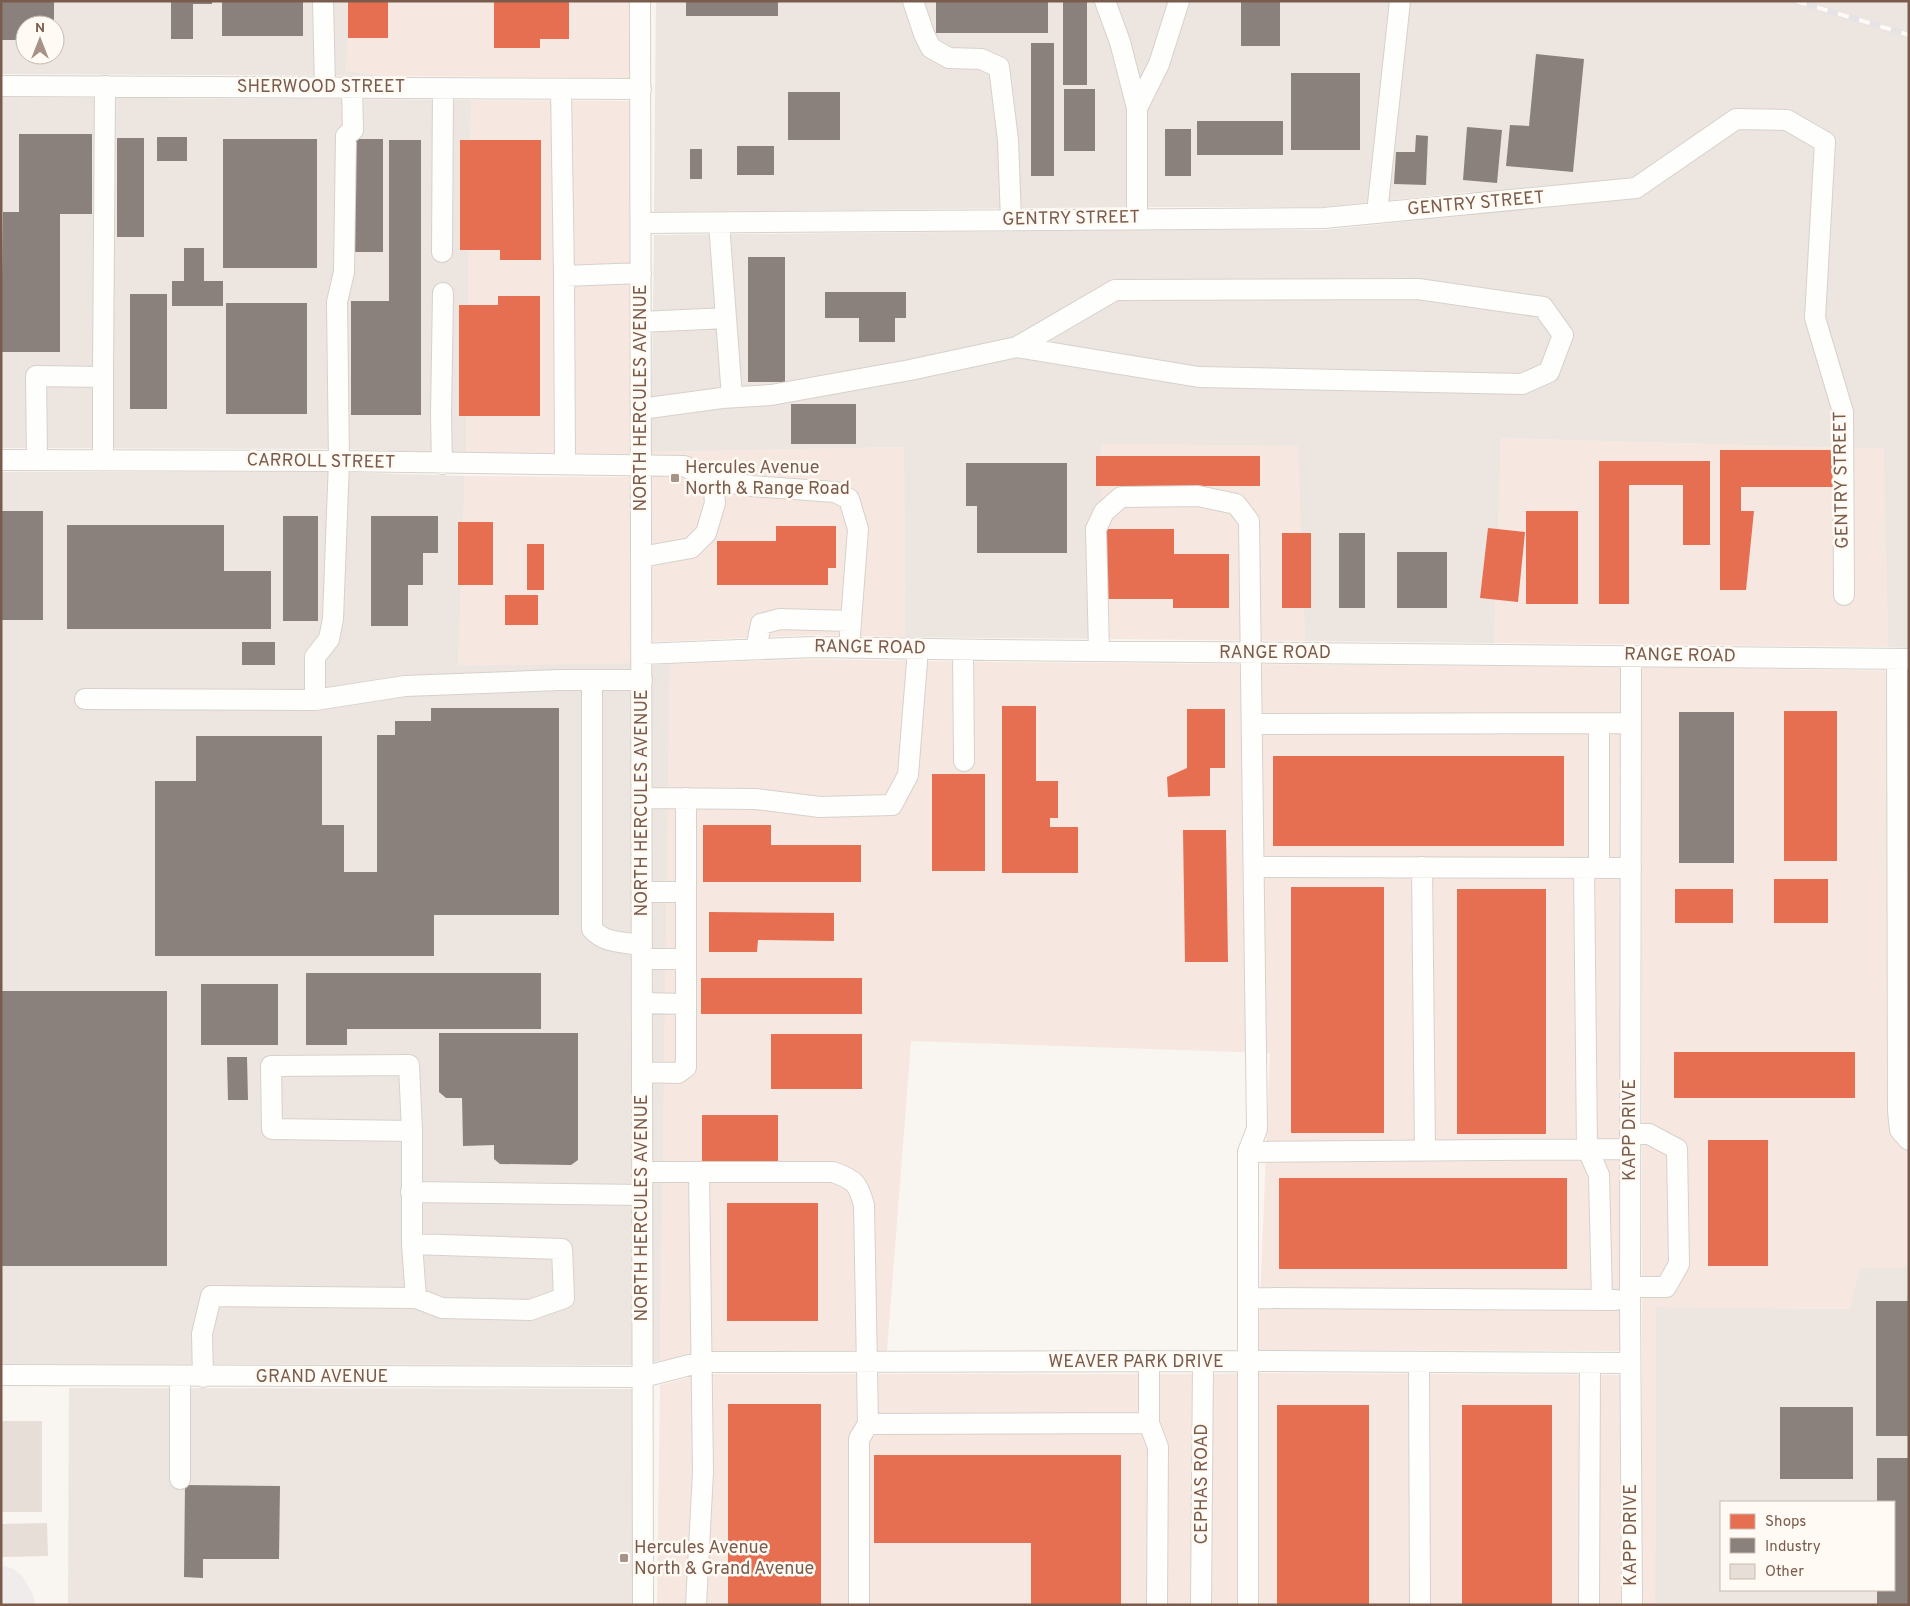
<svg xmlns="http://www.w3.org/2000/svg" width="1910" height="1606" font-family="Overpass,sans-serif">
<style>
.commercial{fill:#f6e8e1}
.industrial{fill:#ede5e0;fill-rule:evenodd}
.shops{fill:#e76f51}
.industry{fill:#8a817c}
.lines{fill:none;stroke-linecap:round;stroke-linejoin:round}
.taxiway{stroke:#f0ecec;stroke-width:54}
.building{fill:#e6ded7}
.minor-casing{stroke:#d7d1cb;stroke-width:22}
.minor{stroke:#fefefd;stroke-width:20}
.rail-casing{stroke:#e6e3e7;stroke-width:5.5}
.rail{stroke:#fffaf3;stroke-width:4;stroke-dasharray:11;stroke-linecap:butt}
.poi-dot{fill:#a69286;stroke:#fffaf3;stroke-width:2}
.labels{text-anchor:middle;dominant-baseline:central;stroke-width:5;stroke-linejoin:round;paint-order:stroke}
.street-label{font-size:18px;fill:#7a5c4d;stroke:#fffaf3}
.poi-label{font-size:18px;fill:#7a5c4d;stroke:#fffaf3;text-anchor:start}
</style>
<rect width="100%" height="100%" fill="#f9f5f0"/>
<!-- commercial -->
<path class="commercial" d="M350,1H630V78L387,76L346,71Z
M471,100L630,101L631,454L466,453Z
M1501,438L1885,449L1888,647L1494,643Z
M1101,444L1299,446L1305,641L1105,639Z
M904,447L905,637L814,635L652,642L651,452Z
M465,476L631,477L632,663L458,667Z
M814,659L992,662L1621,667L1620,1351L1258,1350L1270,1053L911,1041L887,1351H701L660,1361L670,664Z
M1642,667L1909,671V1267L1860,1268L1851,1309L1656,1307L1655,1605H1642Z
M1249,1373L1620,1375L1621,1605H1211L1213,1374Z
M702,1374H1192L1191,1605H657L660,1385Z"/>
<!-- industrial -->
<path class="industrial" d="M1,1H350L346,71L387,76L1,74ZM25,25H55V55H25Z
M656,1H1909V648L1888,647L1884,449L1501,438L1494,643L1305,641L1298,446L1101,444L1105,639L905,637L904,447L651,452L654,235L1137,230H1324L1471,215L1470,192L1324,207H1137L654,212Z
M1,97L471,100L466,453L339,449L1,448Z
M1,472H339L465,476L458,666L632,663V1365L1,1364Z
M670,664L660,1361L653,1362L652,665Z
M1909,1267V1605H1655L1656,1307L1850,1309L1860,1268ZM1721,1502H1894V1590H1721Z
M69,1388L632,1389V1605H68Z"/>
<!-- shops -->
<path class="shops" d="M348,1H388V38H348Z
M494,1H569V39H540V48H494Z
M460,140H541V260H500V250H460Z
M498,296H540V416H459V305H498Z
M1720,450H1833V487H1741V511H1754L1746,590H1720Z
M1096,456H1260V486H1096Z
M1599,461H1710V545H1683V485H1629V604H1599Z
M1526,511H1578V604H1526Z
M458,522H493V585H458Z
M776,526H836V568H828V585H717V541H776Z
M1488,528L1525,532L1518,602L1480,598Z
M1099,529H1174V554H1229V608H1173V599H1099Z
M1282,533H1311V608H1282Z
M527,544H544V590H527Z
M505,595H538V625H505Z
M1002,706H1036V781H1058V818H1050V827H1078V873H1002Z
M1187,709H1225V768H1210V796L1168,797L1167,777L1187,768Z
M1784,711H1837V861H1784Z
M1273,756H1564V846H1273Z
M932,774H985V871H932Z
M703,825H771V845H861V882H703Z
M1183,830H1226L1228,962H1185Z
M1774,879H1828V923H1774Z
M1291,887H1384V1133H1291Z
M1457,889H1546V1134H1457Z
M1675,889H1733V923H1675Z
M709,912L834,913V941L758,940L757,952H709Z
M701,978H862V1014H701Z
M771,1034H862V1089H771Z
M1674,1052H1855V1098H1674Z
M702,1115H778V1164H702Z
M1708,1140H1768V1266H1708Z
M1279,1178H1567V1269H1279Z
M727,1203H818V1321H727Z
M728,1404H821V1605H728Z
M1277,1405H1369V1605H1277Z
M1462,1405H1552V1605H1462Z
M874,1455H1121V1605H1031V1543H874Z"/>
<!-- industry -->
<path class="industry" d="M1,1H54V25H25V40H1Z
M171,1H212V4H193V39H171Z
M222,1H303V36H222Z
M686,1H778V16H686Z
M936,1H1048V33H936Z
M1063,1H1087V85H1063Z
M1241,1H1280V46H1241Z
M1031,43H1054V176H1031Z
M1536,54L1584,59L1573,172L1506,166L1510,125L1529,126Z
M1291,73H1360V150H1291Z
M1064,89H1095V151H1064Z
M788,92H840V140H788Z
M1197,121H1283V155H1197Z
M1467,127L1502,130L1497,183L1463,180Z
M1165,129H1191V176H1165Z
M19,134H92V214H60V352H1L3,212H19Z
M1416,135L1428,136L1426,185L1394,184L1396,152H1415Z
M157,137H187V161H157Z
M117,138H144V237H117Z
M223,139H317V268H223Z
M348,139H383V252H348Z
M389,140H421V415H351V301H389Z
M737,146H774V175H737Z
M690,149H702V179H690Z
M184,248H204V281H223V306H172V281H184Z
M748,257H785V382H748Z
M825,292H906V318H895V342H859V318H825Z
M130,294H167V409H130Z
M226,303H307V414H226Z
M791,404H856V444H791Z
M966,463H1067V553H977V506H966Z
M1,511H43V620H1Z
M283,516H318V621H283Z
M371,516H438V553H423V585H408V626H371Z
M67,525H224V571H271V629H67Z
M1339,533H1365V608H1339Z
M1397,552H1447V608H1397Z
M242,642H275V665H242Z
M431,708H559V915H434V956H155V781H196V736H322V825H344V872H377V735H395V721H431Z
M1679,712H1734V863H1679Z
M306,973H541V1029H347V1045H306Z
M201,984H278V1045H201Z
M1,991H167V1266H1Z
M439,1033H578V1160L571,1165L500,1164L494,1159V1145L463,1146L462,1098H446L439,1092Z
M227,1057H247L248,1100H228Z
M1876,1301H1909V1436H1876Z
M1780,1407H1853V1479H1780Z
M1877,1458H1909V1605H1877V1590H1894V1502H1877Z
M185,1485L280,1486L279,1559H203V1578L184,1577Z"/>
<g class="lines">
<!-- taxiway -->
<path class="taxiway" d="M1,1593L8,1605"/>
</g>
<!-- building -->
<path class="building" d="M1,1421H42V1512H1Z
M47,1523L48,1556L1,1557V1524Z"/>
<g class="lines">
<defs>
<path id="minor" d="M323,1L325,87
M640,1L643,1605
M913,1L924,34L931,48L949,58L981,59L999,67L1008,140L1011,220
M1105,1L1120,42L1137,108V218
M1,86L641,89
M561,89L564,276L641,273
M1137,108L1159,64L1179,1
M1377,213L1400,1
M641,223L1324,218L1636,188L1736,119L1787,120L1825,142L1815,318L1843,412L1844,595
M719,223L726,318
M442,252L443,88
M564,276L565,465
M641,322L726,318L732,397
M103,377L105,86
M641,409L722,398L771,395L910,370L1017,347L1199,377L1522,384L1549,372L1563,335L1543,307L1418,289L1115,290L1017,347
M1,460L339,461L684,466L713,480L751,486L835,492L849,499L858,529L849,648
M37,460L36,376L103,377V461
M442,464L441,415L443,293
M641,557L691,548L706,533L715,503L713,480
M756,649L761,624L780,619L850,621
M963,650L964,761
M1099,651L1096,529L1104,512L1121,497L1198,496L1236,504L1249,521L1257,1129L1248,1152V1605
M642,654L814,647L992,650L1909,659
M1631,656L1630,1301L1632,1605
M1897,659L1898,1111L1900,1130L1909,1140
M592,680V929C605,944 624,942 642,945
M85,699L315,700L405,686L559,680H642
M315,700V657L329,639L333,619L339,461L337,302L344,272L346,136L353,130L352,87
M1253,724L1631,723
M1599,724V868
M642,798L756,799L820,807L892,805L908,775L918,649
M686,798V1004
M1255,867L1631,868
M1422,867L1425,1150
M1584,868L1587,1148L1599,1175L1602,1300
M642,892H686
M642,959H686
M642,1003L686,1004V1067L678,1073L642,1072
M1630,1134H1649L1677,1149L1679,1264L1666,1287H1630
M1248,1152L1630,1149
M642,1172H833C855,1180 858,1183 864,1205L868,1424L859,1439V1605
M411,1192L642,1195
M412,1244V1131L409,1065L271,1066L272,1129L412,1131
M1249,1298L1616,1300
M1419,1362L1420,1605
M1,1375L643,1377L701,1362L1249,1361L1630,1363
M180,1377V1479
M203,1377L202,1334L211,1296L416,1298L442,1308L530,1310L564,1298L562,1249L412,1244L416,1298
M1149,1423L1158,1447L1157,1605
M868,1424L1149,1423V1362
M696,1605L703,1472L699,1172
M1201,1605L1203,1362
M1589,1605L1590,1363"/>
</defs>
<!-- minor casing -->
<use href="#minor" class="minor-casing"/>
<!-- minor -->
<use href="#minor" class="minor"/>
<defs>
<path id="rail" d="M1796,1L1909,35"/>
</defs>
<!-- rail casing -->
<use href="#rail" class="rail-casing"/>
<!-- rail -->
<use href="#rail" class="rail"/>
</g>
<!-- markers -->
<g class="poi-dot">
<rect x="670" y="473" width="10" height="10" rx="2.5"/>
<rect x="619" y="1553" width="10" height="10" rx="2.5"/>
</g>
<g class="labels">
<!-- street labels -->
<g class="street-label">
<text x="321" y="87">SHERWOOD STREET</text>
<text transform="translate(1476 204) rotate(-5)">GENTRY STREET</text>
<text transform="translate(1071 219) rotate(-1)">GENTRY STREET</text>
<text transform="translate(641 398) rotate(-90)">NORTH HERCULES AVENUE</text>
<text transform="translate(321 462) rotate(1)">CARROLL STREET</text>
<text transform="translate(1842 480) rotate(-91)">GENTRY STREET</text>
<text transform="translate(870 648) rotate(1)">RANGE ROAD</text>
<text x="1275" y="653">RANGE ROAD</text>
<text transform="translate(1680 656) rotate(1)">RANGE ROAD</text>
<text transform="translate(642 803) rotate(-90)">NORTH HERCULES AVENUE</text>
<text transform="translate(1630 1130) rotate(-90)">KAPP DRIVE</text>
<text transform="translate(642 1208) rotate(-90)">NORTH HERCULES AVENUE</text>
<text x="1136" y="1362">WEAVER PARK DRIVE</text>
<text x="322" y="1377">GRAND AVENUE</text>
<text transform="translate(1202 1484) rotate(-90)">CEPHAS ROAD</text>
<text transform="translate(1631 1535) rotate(-90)">KAPP DRIVE</text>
</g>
<!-- poi labels -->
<g class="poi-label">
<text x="685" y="468">Hercules Avenue<tspan x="685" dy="21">North &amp; Range Road</tspan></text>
<text x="634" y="1548">Hercules Avenue<tspan x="634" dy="21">North &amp; Grand Avenue</tspan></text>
</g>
</g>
<!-- border -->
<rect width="1910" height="1606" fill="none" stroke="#7a5c4d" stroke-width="5"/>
<!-- legend -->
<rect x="1720" y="1501" width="175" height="90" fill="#fffaf3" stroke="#cabbb1"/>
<rect x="1730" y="1514" width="25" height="15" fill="#e76f51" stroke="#cabbb1"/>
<text x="1765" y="1526" font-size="15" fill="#7a5c4d">Shops</text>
<rect x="1730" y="1538" width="25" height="15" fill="#8a817c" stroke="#cabbb1"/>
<text x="1765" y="1551" font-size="15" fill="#7a5c4d">Industry</text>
<rect x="1730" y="1564" width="25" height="15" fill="#e6ded7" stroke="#cabbb1"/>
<text x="1765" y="1576" font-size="15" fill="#7a5c4d">Other</text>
<!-- north arrow -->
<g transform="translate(40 40)"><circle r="24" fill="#fffaf3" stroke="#cabbb1"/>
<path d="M0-4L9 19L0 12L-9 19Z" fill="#a69286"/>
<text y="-8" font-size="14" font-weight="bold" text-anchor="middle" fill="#7a5c4d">N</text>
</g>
</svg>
